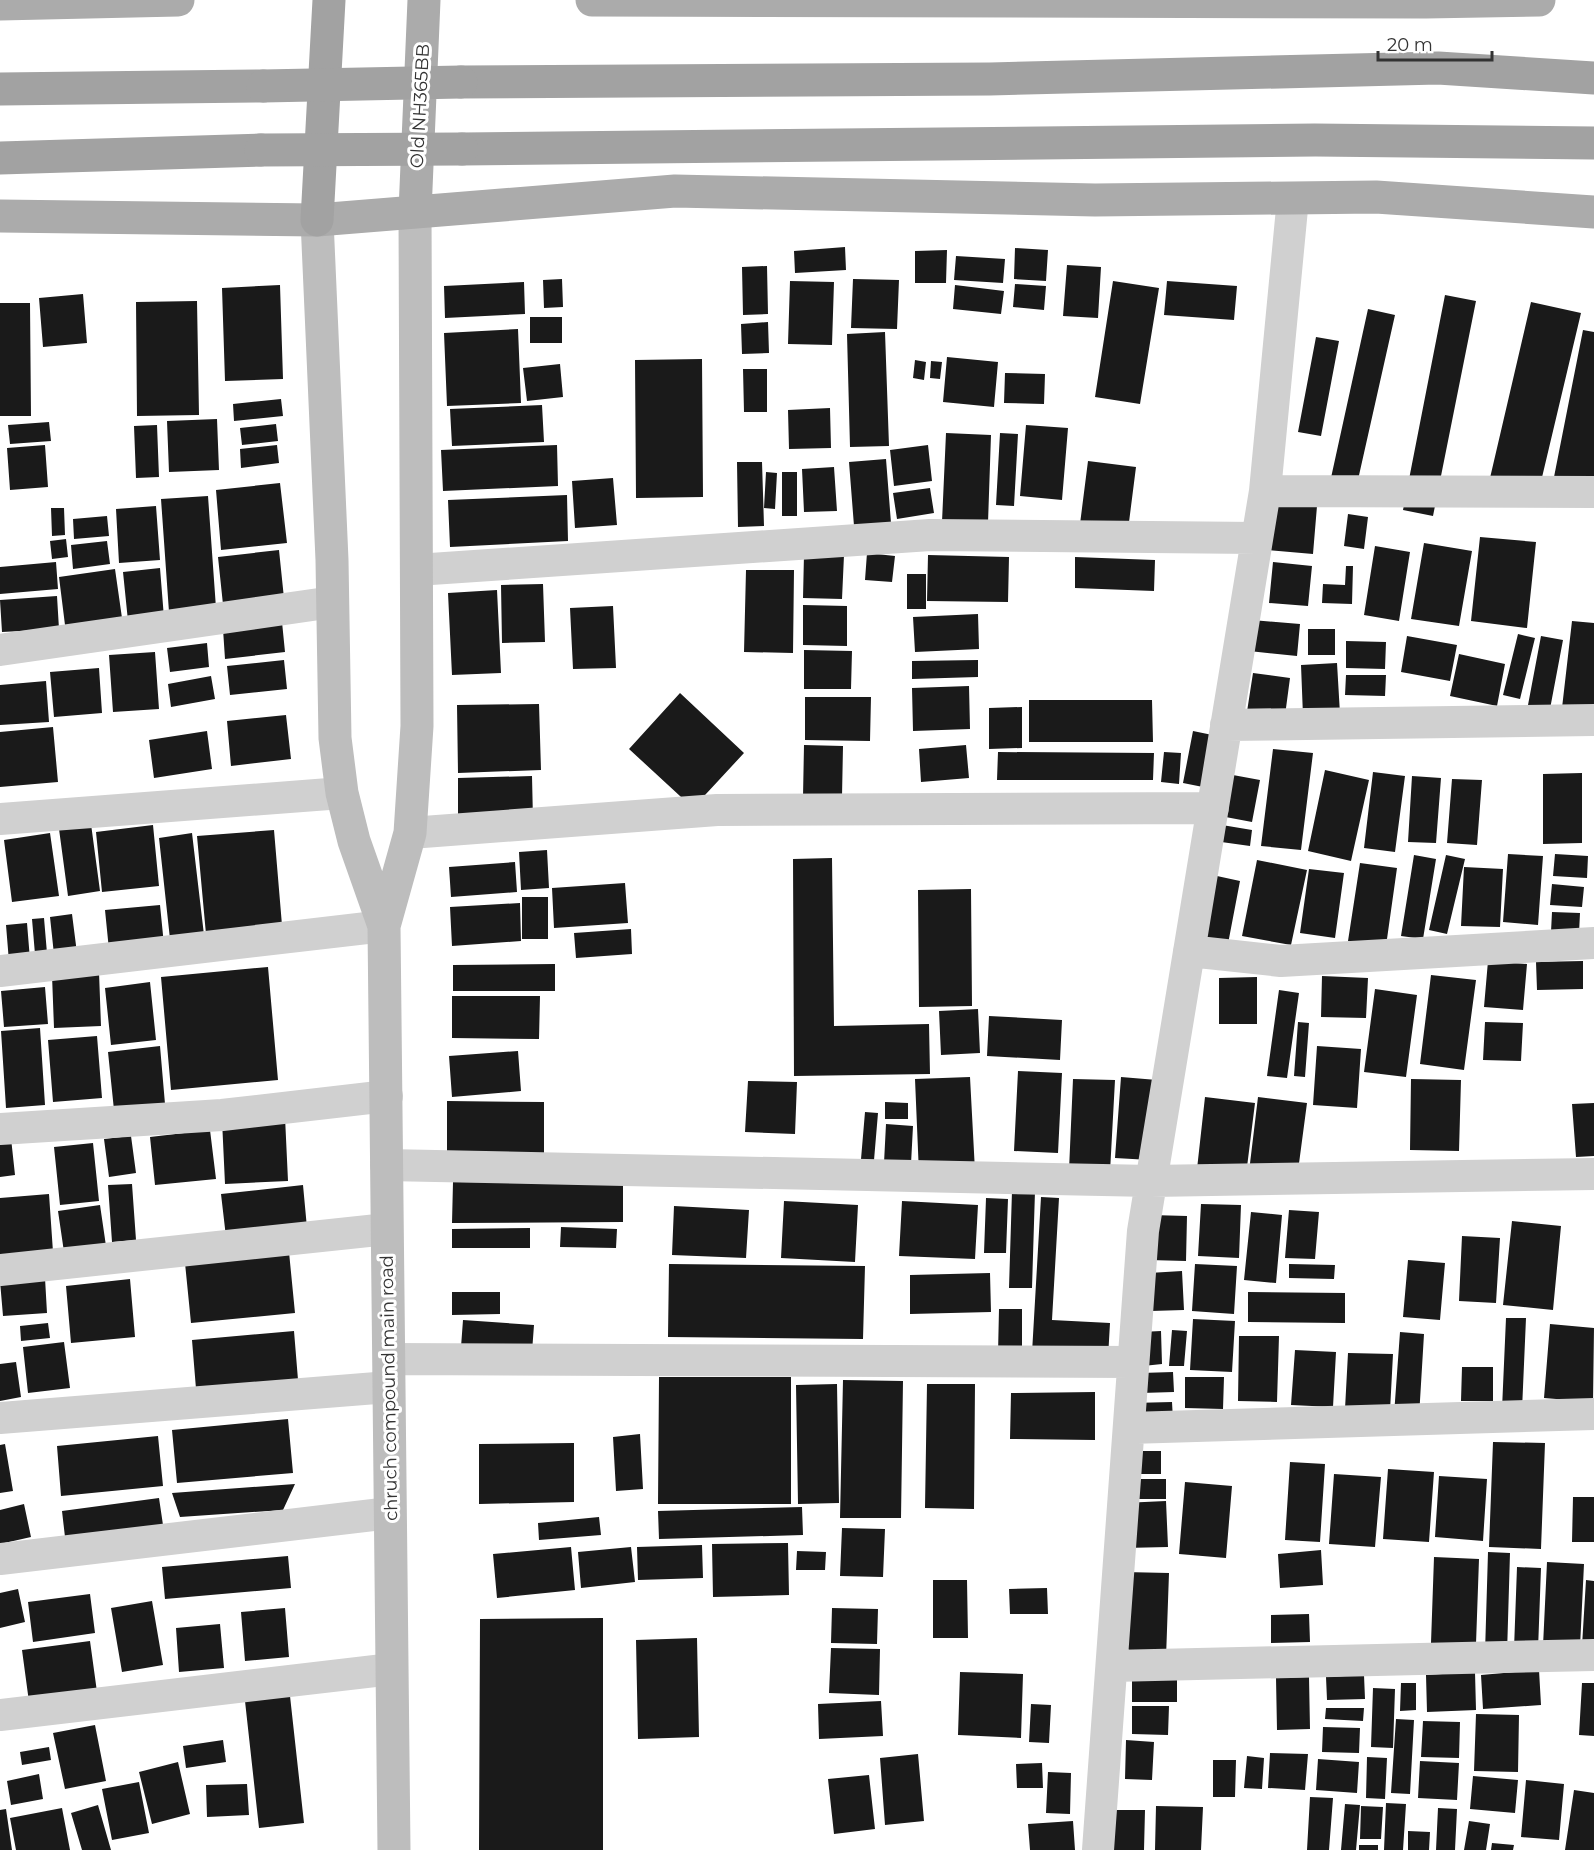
<svg xmlns="http://www.w3.org/2000/svg" width="1594" height="1850" font-family="Montserrat,sans-serif">
<style>
.building{fill:#1a1a1a}
.lines{fill:none;stroke-linecap:round;stroke-linejoin:round}
.minor{stroke:#d0d0d0;stroke-width:32}
.secondary{stroke:#bdbdbd;stroke-width:33}
.primary{stroke:#ababab;stroke-width:33}
.trunk{stroke:#a2a2a2;stroke-width:33}
.trunk-bridge{stroke:#a2a2a2;stroke-width:33}
.labels{text-anchor:middle;dominant-baseline:central;stroke-width:6;stroke-linejoin:round;paint-order:stroke}
.street-label{font-size:18px;fill:#333;stroke:#fff}
</style>
<rect width="100%" height="100%" fill="#fff"/>
<!-- building -->
<path class="building" d="M845,247L846,270L795,273L794,251Z
M1015,248L1048,250L1046,281L1014,279Z
M947,250L946,283H915V251Z
M956,256L1005,259L1003,283L954,280Z
M1067,265L1101,267L1098,318L1063,316Z
M767,266L768,314L743,315L742,267Z
M562,279L563,307L544,308L543,280Z
M853,279L899,280L897,329L851,328Z
M790,281L834,282L832,345L788,344Z
M1113,281L1159,288L1140,404L1095,397Z
M1167,281L1237,286L1234,320L1164,315Z
M524,282L525,314L445,318L444,286Z
M1015,284L1046,286L1044,310L1013,307Z
M280,285L283,379L225,381L222,288Z
M955,285L1004,291L1001,314L953,309Z
M83,294L87,343L43,347L39,298Z
M1445,295L1476,301L1433,516L1403,510Z
M197,301L199,415L137,416L136,302Z
M1531,302L1581,313L1539,490L1490,478Z
M0,303H30L31,416H0Z
M1368,309L1395,315L1353,502L1327,496Z
M530,317H562V343H530Z
M768,322L769,353L742,354L741,324Z
M518,329L521,403L447,406L444,333Z
M1583,330L1594,332V477H1554Z
M885,332L889,446L850,447L847,334Z
M1316,337L1339,341L1321,436L1298,432Z
M947,357L998,362L994,407L943,402Z
M702,359L703,497L636,498L635,360Z
M915,360L926,362L924,380L913,378Z
M931,361L942,362L940,379L930,378Z
M560,364L563,397L527,401L523,368Z
M743,369H767V412H744Z
M1005,373L1045,374L1044,404L1004,403Z
M281,399L283,416L234,421L233,404Z
M542,405L544,442L452,446L450,409Z
M830,408L831,448L789,449L788,410Z
M217,419L219,470L169,472L167,421Z
M49,422L51,441L10,444L8,425Z
M276,424L278,441L242,445L240,428Z
M157,425L159,477L136,478L134,426Z
M1026,425L1068,428L1062,500L1020,496Z
M946,433L991,435L988,523L942,522Z
M1000,433L1018,434L1014,506L996,505Z
M45,445L48,487L10,490L7,448Z
M277,445L279,463L241,468L240,449Z
M557,445L558,486L443,491L441,450Z
M928,445L932,481L894,486L890,450Z
M886,459L891,523L854,526L849,462Z
M1088,461L1136,467L1128,530L1080,524Z
M737,462H762L764,526L738,527Z
M834,467L837,511L804,512L802,469Z
M766,472L777,473L775,509L764,508Z
M782,472H797V516H782Z
M613,478L617,525L575,528L572,481Z
M280,483L287,543L221,550L216,490Z
M930,488L934,513L897,519L893,493Z
M567,495L568,541L450,547L448,500Z
M208,496L216,608L169,612L161,499Z
M1272,503L1317,506L1313,554L1268,550Z
M156,506L160,560L119,563L116,509Z
M51,508H64L65,535L52,536Z
M1348,514L1368,517L1364,549L1344,546Z
M107,516L109,536L74,539L73,519Z
M1480,537L1536,542L1527,628L1471,621Z
M66,539L68,557L52,559L50,541Z
M107,541L110,564L73,569L71,545Z
M1424,543L1472,551L1459,626L1411,619Z
M1375,546L1410,552L1399,621L1364,615Z
M279,550L285,608L224,614L218,557Z
M867,553L895,556L892,582L865,580Z
M804,554L844,555L842,599L803,598Z
M928,555L1009,557L1008,602L927,601Z
M1075,557L1155,560L1154,591L1075,588Z
M56,562L58,589L0,594V567Z
M1273,562L1312,566L1308,606L1269,603Z
M1346,566H1353L1352,604L1322,603L1323,584L1345,585Z
M160,568L164,618L128,621L123,572Z
M115,569L123,625L66,633L59,577Z
M746,570H794L793,653L744,652Z
M907,574H926V609H907Z
M543,584L545,642L502,643L501,585Z
M497,590L501,673L452,675L448,593Z
M57,596L59,629L2,632L0,600Z
M803,605L847,606V646L803,645Z
M613,606L616,668L573,669L570,608Z
M978,614L979,649L915,652L913,617Z
M1252,620L1300,624L1297,656L1249,651Z
M1572,621L1594,623V711L1562,708Z
M282,622L285,652L225,659L223,629Z
M1308,629H1335V655H1308Z
M1518,634L1535,638L1520,699L1503,695Z
M1407,636L1457,645L1450,681L1401,672Z
M1541,636L1563,640L1550,709L1528,705Z
M1346,641L1386,642L1385,669L1346,668Z
M207,643L209,667L170,672L167,648Z
M804,650L852,651L851,689H804Z
M155,652L159,709L113,712L109,655Z
M1459,654L1505,664L1497,706L1450,696Z
M284,660L287,689L230,695L227,666Z
M978,660V677L912,679V661Z
M1337,663L1340,714L1303,716L1301,665Z
M99,668L102,713L54,717L50,672Z
M1253,673L1290,678L1284,723L1246,718Z
M1346,675H1386L1385,696L1345,695Z
M211,676L215,699L171,707L168,684Z
M46,681L49,722L0,725V685Z
M969,686L970,729L913,731L912,688Z
M680,693L744,753L693,808L629,749Z
M805,697H871L870,741L805,740Z
M1029,700H1152L1153,742H1029Z
M539,704L541,770L458,773L457,705Z
M1022,707V748L989,749V708Z
M286,715L291,759L231,766L227,721Z
M53,727L58,782L0,787V732Z
M207,731L212,769L154,778L149,740Z
M1193,731L1222,737L1213,789L1183,783Z
M804,745L843,746L842,797H803Z
M966,745L969,778L921,782L919,749Z
M1273,749L1313,753L1301,850L1261,846Z
M998,752L1154,753L1153,780H997Z
M1164,752L1181,753L1179,784L1161,782Z
M1325,770L1369,780L1351,861L1308,851Z
M1373,772L1405,776L1395,852L1364,848Z
M1222,773L1260,780L1252,822L1215,815Z
M1582,773V843L1543,844V774Z
M532,776L533,820L458,821V778Z
M1412,776L1441,778L1436,843L1408,842Z
M1452,779L1482,780L1477,845L1447,843Z
M1210,823L1252,830L1250,846L1207,840Z
M91,824L100,891L68,896L59,829Z
M153,825L159,886L102,892L96,832Z
M274,830L284,949L208,956L197,836Z
M50,833L59,896L12,902L4,840Z
M192,833L204,935L170,939L159,838Z
M547,850L549,888L521,890L519,852Z
M1508,854L1543,856L1538,925L1503,922Z
M1555,854L1588,856L1587,878L1553,876Z
M1414,855L1436,859L1423,939L1401,936Z
M1446,855L1465,859L1447,934L1429,930Z
M832,858L834,1026L929,1024L930,1074L794,1076L793,859Z
M1257,860L1307,870L1291,945L1242,936Z
M515,862L517,892L451,897L449,867Z
M1360,863L1397,868L1386,946L1348,941Z
M1464,867L1503,869L1500,927L1461,926Z
M1309,869L1344,873L1335,938L1300,933Z
M1194,871L1240,881L1227,949L1181,940Z
M625,883L628,923L554,928L552,888Z
M1552,884L1584,887L1582,907L1550,905Z
M971,889L972,1006L919,1007L918,890Z
M522,897H548V939H522Z
M520,903L521,941L452,946L450,907Z
M160,905L166,965L111,970L105,910Z
M1552,912L1580,913L1579,933L1551,932Z
M72,914L78,961L55,964L50,917Z
M44,918L48,965L36,966L32,919Z
M27,923L31,972L10,974L6,925Z
M631,929L632,954L576,958L574,933Z
M1488,961L1527,964L1523,1010L1484,1007Z
M1583,961V989L1537,990L1536,962Z
M555,964V991H453V965Z
M268,967L278,1080L171,1090L161,977Z
M99,972L101,1026L54,1028L52,975Z
M1431,975L1476,980L1464,1070L1420,1064Z
M1322,976L1368,978L1366,1018L1321,1017Z
M1257,977V1024H1219V978Z
M150,982L156,1040L111,1045L105,988Z
M45,987L48,1024L4,1027L1,991Z
M1375,989L1417,995L1406,1077L1364,1072Z
M1279,990L1299,993L1287,1078L1267,1076Z
M452,996H540L539,1039L452,1038Z
M978,1009L980,1053L941,1055L939,1011Z
M989,1016L1062,1020L1060,1060L987,1056Z
M1298,1022L1309,1023L1305,1077L1294,1076Z
M1485,1022L1523,1023L1521,1061L1483,1060Z
M40,1028L45,1105L6,1108L1,1031Z
M97,1036L102,1098L53,1102L48,1040Z
M160,1046L165,1104L114,1110L108,1052Z
M1317,1046L1361,1049L1357,1108L1313,1105Z
M518,1051L521,1091L452,1097L449,1056Z
M1018,1071L1062,1073L1058,1153L1014,1151Z
M970,1077L975,1171L919,1174L915,1079Z
M1121,1077L1157,1080L1150,1160L1115,1158Z
M1073,1079L1115,1080L1110,1172L1069,1170Z
M1411,1079L1461,1080L1459,1151L1410,1150Z
M748,1081L797,1082L795,1134L745,1132Z
M1205,1097L1255,1103L1246,1175L1197,1169Z
M1258,1097L1307,1103L1296,1186L1248,1180Z
M447,1101L544,1102V1156H447Z
M885,1102L908,1103V1119H885Z
M1594,1103V1156L1576,1157L1572,1104Z
M865,1112L878,1113L873,1172L860,1171Z
M285,1117L288,1181L225,1184L222,1120Z
M886,1124L913,1126L911,1164L884,1163Z
M210,1130L216,1179L155,1185L150,1137Z
M131,1136L136,1173L109,1177L104,1139Z
M11,1138L15,1175L0,1177V1139Z
M93,1143L99,1201L60,1205L54,1147Z
M453,1182L623,1183V1222L452,1223Z
M132,1184L136,1240L112,1242L108,1185Z
M303,1185L307,1228L226,1237L221,1194Z
M1012,1191H1035L1032,1288H1009Z
M49,1194L53,1252L0,1256V1198Z
M1041,1197L1059,1198L1052,1320L1110,1323L1108,1358L1032,1353Z
M986,1198L1008,1199L1006,1253H984Z
M784,1201L858,1205L855,1262L781,1258Z
M902,1201L978,1205L975,1259L899,1256Z
M1201,1204L1241,1205L1239,1258L1198,1256Z
M100,1205L106,1246L64,1252L58,1211Z
M674,1206L749,1210L746,1258L672,1255Z
M1289,1210L1319,1212L1315,1259L1285,1258Z
M1251,1212L1282,1215L1276,1283L1244,1280Z
M1151,1215L1187,1216L1186,1261L1149,1260Z
M1512,1221L1561,1226L1553,1310L1503,1305Z
M561,1227L617,1229L616,1248L560,1247Z
M530,1228V1248H452V1229Z
M1462,1236L1500,1238L1496,1303L1459,1301Z
M289,1252L295,1313L191,1323L185,1263Z
M1408,1260L1445,1263L1440,1320L1403,1317Z
M669,1264L865,1266L863,1339L668,1337Z
M1195,1264L1237,1266L1234,1314L1192,1311Z
M1289,1264L1335,1265L1334,1279L1289,1278Z
M1182,1271L1184,1310L1151,1311L1149,1273Z
M990,1273L991,1312L910,1314V1275Z
M45,1278L47,1313L3,1316L0,1281Z
M130,1279L135,1337L71,1343L66,1286Z
M452,1292H500V1314L452,1315Z
M1248,1292L1345,1293V1323L1248,1322Z
M999,1309H1022V1354H998Z
M1506,1318H1526L1522,1410L1502,1409Z
M1193,1319L1235,1321L1232,1372L1190,1370Z
M463,1320L534,1325L532,1352L461,1347Z
M48,1323L50,1338L21,1341L20,1326Z
M1550,1324L1594,1328L1593,1402L1544,1398Z
M1172,1330L1187,1331L1184,1366H1169Z
M294,1331L299,1392L197,1401L192,1340Z
M1161,1331L1162,1364L1143,1366L1141,1332Z
M1400,1332L1424,1334L1419,1417L1394,1415Z
M1239,1336H1279L1277,1402L1238,1401Z
M64,1342L70,1388L28,1393L23,1347Z
M1295,1350L1336,1352L1333,1407L1291,1405Z
M1348,1353L1393,1354L1390,1411L1345,1409Z
M16,1362L21,1397L0,1401V1364Z
M1462,1367H1493V1401H1461Z
M1173,1372L1174,1392L1141,1393V1373Z
M659,1377H791V1504H658Z
M1185,1377H1224L1223,1409L1185,1408Z
M843,1380L903,1381L901,1518H840Z
M837,1384L839,1503L798,1504L796,1385Z
M927,1384H975L974,1509L925,1508Z
M1095,1392V1440L1010,1439L1011,1393Z
M1172,1402L1174,1438L1132,1403Z
M288,1419L293,1473L177,1483L172,1430Z
M640,1434L643,1489L616,1491L613,1437Z
M158,1436L163,1486L61,1496L57,1446Z
M1493,1442L1545,1443L1541,1549L1489,1547Z
M574,1443V1502L479,1504V1444Z
M5,1444L13,1491L0,1493V1445Z
M1134,1451H1161V1474H1134Z
M1290,1462L1325,1464L1320,1542L1285,1540Z
M1388,1469L1434,1472L1429,1542L1383,1539Z
M1334,1474L1381,1477L1375,1547L1329,1544Z
M1439,1476L1487,1479L1483,1541L1435,1537Z
M1131,1479H1166V1499H1132Z
M1185,1482L1232,1486L1226,1558L1179,1554Z
M295,1484L283,1510L180,1517L172,1493Z
M1573,1497H1594V1542H1572Z
M159,1498L163,1525L65,1537L62,1511Z
M1166,1501L1168,1547L1124,1548L1123,1503Z
M24,1504L31,1537L0,1544V1510Z
M802,1507L803,1535L659,1539L658,1511Z
M599,1517L601,1535L539,1540L538,1523Z
M842,1528L885,1529L883,1577L840,1576Z
M788,1543L789,1595L713,1597L712,1544Z
M702,1545L703,1578L638,1580L637,1547Z
M571,1547L575,1590L497,1598L493,1554Z
M631,1547L635,1582L581,1588L578,1552Z
M1321,1550L1323,1585L1280,1588L1278,1554Z
M797,1551L826,1552L825,1570H796Z
M1488,1552L1510,1553L1507,1654L1485,1653Z
M288,1556L291,1588L165,1599L162,1567Z
M1434,1557L1479,1559L1476,1644L1431,1643Z
M1547,1562L1584,1564L1580,1647L1543,1646Z
M1517,1567L1541,1568L1538,1650L1514,1649Z
M1124,1572L1169,1573L1166,1658L1121,1656Z
M933,1580H967L968,1638H933Z
M1586,1580L1594,1581V1647L1582,1646Z
M1047,1588L1048,1614H1010L1009,1589Z
M18,1589L25,1622L0,1628V1593Z
M90,1594L95,1633L33,1642L28,1602Z
M152,1601L163,1665L122,1672L111,1608Z
M285,1608L289,1657L245,1661L241,1612Z
M832,1608L878,1609L877,1644L831,1643Z
M1309,1614L1310,1642L1271,1643V1615Z
M603,1618V1850H479L480,1619Z
M220,1624L224,1668L179,1672L176,1628Z
M697,1638L699,1737L638,1739L636,1640Z
M90,1641L97,1692L29,1702L22,1650Z
M831,1648L880,1649L879,1695L829,1693Z
M1539,1670L1541,1705L1483,1709L1481,1675Z
M1132,1671H1177V1702H1132Z
M960,1672L1023,1674L1021,1738L958,1735Z
M1475,1672L1476,1710L1427,1712L1426,1675Z
M1364,1675L1365,1699L1327,1700L1326,1677Z
M1309,1677L1310,1729L1277,1730L1276,1678Z
M1401,1683H1416V1710L1400,1711Z
M1582,1683H1594V1736L1579,1735Z
M1373,1688L1395,1689L1393,1748L1371,1747Z
M290,1696L304,1823L259,1828L245,1701Z
M881,1701L883,1736L819,1739L818,1704Z
M1031,1704L1051,1705L1049,1743L1029,1742Z
M1132,1706H1169L1168,1735L1132,1734Z
M1326,1708H1364L1363,1721L1325,1719Z
M1476,1714L1519,1715L1518,1772L1474,1771Z
M1396,1719L1414,1720L1410,1794L1391,1793Z
M1423,1721L1460,1722L1459,1758L1421,1757Z
M95,1725L106,1781L65,1789L53,1733Z
M1323,1727L1360,1728L1359,1753L1322,1752Z
M223,1740L226,1762L186,1768L183,1746Z
M1126,1740L1154,1742L1152,1780L1125,1779Z
M49,1747L51,1760L22,1765L20,1752Z
M1270,1753L1308,1754L1305,1790L1268,1788Z
M918,1754L924,1821L885,1825L880,1758Z
M1247,1756L1264,1758L1262,1789L1244,1788Z
M1367,1757L1387,1758L1385,1799L1366,1798Z
M1318,1759L1359,1762L1357,1793L1316,1790Z
M1213,1760H1236L1235,1797H1213Z
M1420,1761L1459,1763L1457,1800L1418,1798Z
M178,1762L190,1814L152,1824L139,1772Z
M1042,1763L1043,1788H1017L1016,1764Z
M1048,1772L1071,1773L1070,1814L1046,1813Z
M39,1774L43,1799L11,1805L7,1781Z
M869,1775L875,1829L834,1834L828,1779Z
M1473,1776L1518,1780L1515,1813L1470,1809Z
M1526,1780L1564,1784L1559,1840L1521,1837Z
M139,1782L149,1833L112,1840L102,1789Z
M247,1784L249,1815L207,1817L206,1785Z
M1574,1790L1594,1793V1850H1565Z
M1310,1797L1333,1798L1329,1850H1307Z
M1386,1803L1406,1804L1403,1850H1384Z
M1345,1804L1360,1805L1356,1850H1341Z
M98,1805L111,1850H82L71,1813Z
M1156,1806L1203,1807L1201,1850H1155Z
M1361,1806L1383,1807L1381,1839H1360Z
M62,1808L70,1850H16L10,1818Z
M1438,1808L1457,1809L1455,1850H1436Z
M6,1809L12,1850H0V1810Z
M1100,1810H1145L1144,1850H1100Z
M1073,1821L1075,1850H1030L1028,1824Z
M1469,1821L1490,1824L1486,1850H1464Z
M1408,1831L1430,1832L1429,1850H1408Z
M1492,1843L1514,1845L1513,1850H1491Z
M1359,1845H1378V1850H1359Z"/>
<g class="lines">
<!-- minor -->
<path class="minor" d="M1265,491L1594,492
M416,570L930,535L1257,538
M0,650L333,602
M1226,725L1594,720
M0,819L342,793
M410,833L717,810L1213,808
M1189,951L1281,961L1594,943
M0,971L384,926
M0,1129L222,1115L387,1096
M386,1165L1151,1181L1594,1174
M0,1270L387,1229
M389,1359L1133,1362
M0,1418L389,1387
M1129,1428L1594,1414
M0,1559L390,1513
M1112,1666L1594,1655
M0,1715L392,1669
M1098,1850L1143,1231L1265,491L1293,198"/>
<!-- secondary -->
<path class="secondary" d="M317,220L332,560L335,738L342,793L354,841L384,926L394,1850
M384,926L410,833L417,726L415,212"/>
<!-- primary -->
<path class="primary" d="M592,0L1426,2L1539,0
M0,4L178,0
M415,212L424,0
M0,216L317,220L675,191L1095,200L1376,197L1594,212"/>
<!-- trunk -->
<path class="trunk" d="M461,82L990,79L1438,68L1594,78
M0,89L263,86
M462,149L1315,140L1594,143
M0,158L261,150
M317,220L329,0"/>
<!-- trunk-bridge -->
<path class="trunk-bridge" d="M263,86L461,82
M261,150L462,149"/>
</g>
<g class="labels">
<!-- street labels -->
<g class="street-label">
<text transform="translate(420 106) rotate(-87)">Old NH365BB</text>
<text transform="translate(389 1388) rotate(-91)">chruch compound main road</text>
</g>
</g>
<!-- scale -->
<path d="M1378 51v9h114v-9" fill="none" stroke="#333333" stroke-width="3"/>
<text x="1387" y="51" font-size="18" fill="#333333" stroke="#ffffff" stroke-width="4.5" paint-order="stroke">20 m</text>
</svg>
